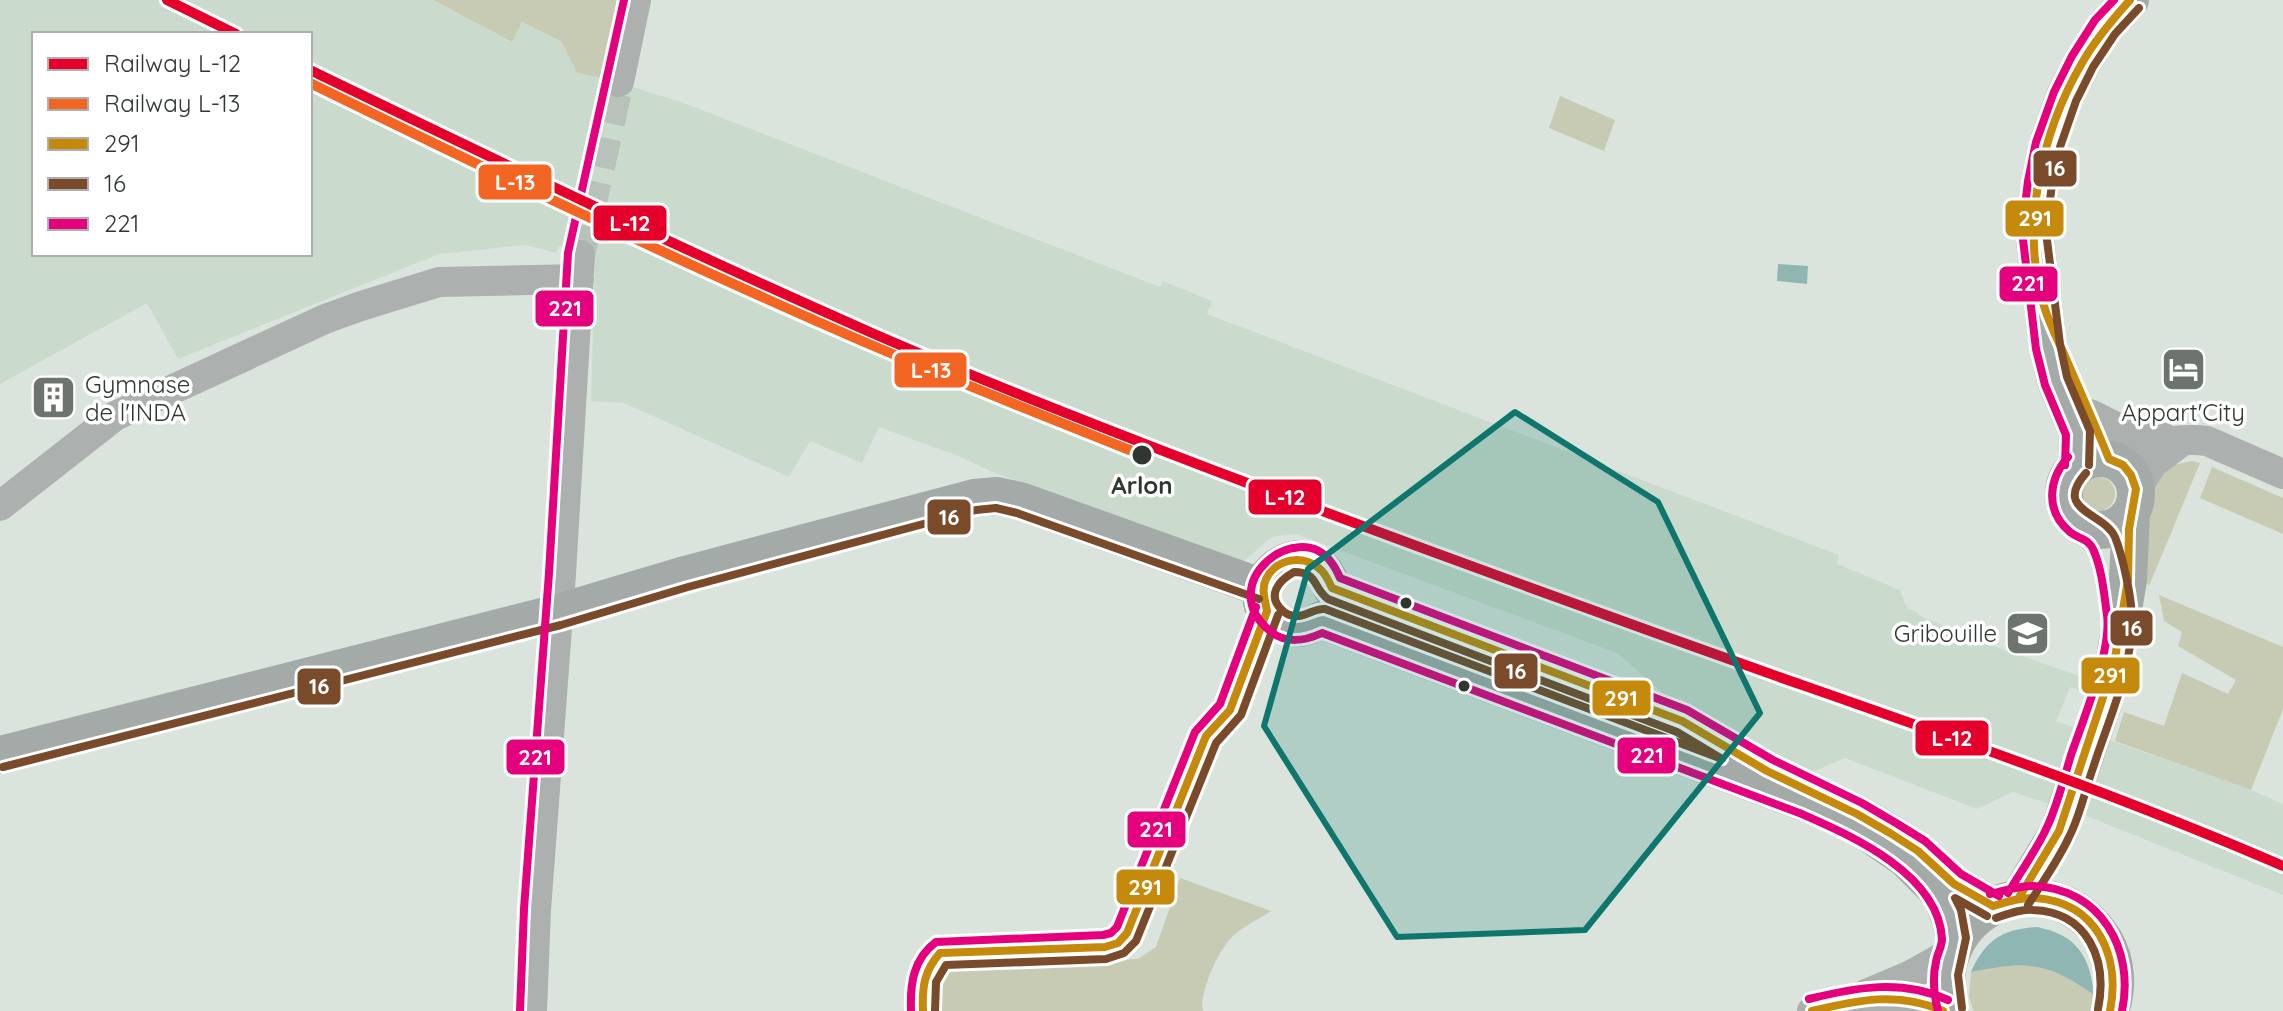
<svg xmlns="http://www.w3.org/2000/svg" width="2283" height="1011" font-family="Quicksand,sans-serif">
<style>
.built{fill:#cadbcd;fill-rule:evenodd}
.green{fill:#c7cbb3}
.water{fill:#90b6b3}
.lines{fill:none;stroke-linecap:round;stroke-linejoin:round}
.minor-tunnel{stroke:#b8c1ba;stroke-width:30;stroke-dasharray:30 15;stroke-linecap:butt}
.minor{stroke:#acb1af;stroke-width:30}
.major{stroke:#a4aaa7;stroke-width:38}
.bus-1-casing{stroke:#fff;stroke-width:14}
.bus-2-casing{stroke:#fff;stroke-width:14}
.bus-3-casing{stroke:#fff;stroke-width:14}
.bus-1{stroke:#c58a0c;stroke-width:8}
.bus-2{stroke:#7a4b2a;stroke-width:8}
.bus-3{stroke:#e5007d;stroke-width:8}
.rail-1-casing{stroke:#fff;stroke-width:16}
.rail-2-casing{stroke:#fff;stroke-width:16}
.rail-1{stroke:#e4002b;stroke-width:10}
.rail-2{stroke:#f26522;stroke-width:10}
.marked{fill:#0f766e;fill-opacity:0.2;stroke:#0f766e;stroke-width:6;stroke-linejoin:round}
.stop-dot{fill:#303731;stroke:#fff;stroke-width:3}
.labels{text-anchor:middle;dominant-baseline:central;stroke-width:7;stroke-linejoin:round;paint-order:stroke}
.poi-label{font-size:24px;fill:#303731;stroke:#fff;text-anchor:start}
.stop-label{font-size:24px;font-weight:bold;fill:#303731;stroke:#fff}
.line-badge{stroke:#fff;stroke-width:3}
.badge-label{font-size:22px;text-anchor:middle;font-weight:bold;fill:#fff}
</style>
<rect width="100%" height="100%" fill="#dae4dc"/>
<!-- built -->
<path class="built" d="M0,0H433L511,42L522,22L561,41L577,73L607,79L681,102L1160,287L1163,281L1212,301L1207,314L1839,555L1837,564L1900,590L1907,608L1918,613V615L1993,646L2085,678L2083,691L2070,687L2056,721L2251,790L2283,804V895L2089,817L2013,792L1977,809L1845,758L1805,775L1664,694L1617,653L1296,534L1277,536L1268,540L1243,562L990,471L961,457L879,427L862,463L810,441L789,477L624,403L591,401L595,254L559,246L556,253L525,245L439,254L178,359L147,303L0,384ZM34,34H310V254H34Z"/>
<!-- green -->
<path class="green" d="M433,0H616L622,15L607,79L577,73L561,41L522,22L512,42Z
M1560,96L1615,120L1604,151L1549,128Z
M2192,461L2200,463L2149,586L2146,582V520L2153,486L2158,478L2174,465Z
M2212,467L2283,498V534L2200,498Z
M2081 494a17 17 0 1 1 34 0a17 17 0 1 1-34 0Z
M2159,595L2283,647V709L2251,790L2115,741L2124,712L2164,726L2182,673L2228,694L2236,680L2178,646L2182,632L2164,621Z
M1180,878L1271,911C1259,919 1244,926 1233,936C1220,947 1198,994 1203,1011H937L936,978L949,966L1138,959L1156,947Z
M2037,965L2069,977L2094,995L2090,1011H1973L1969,996L1971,972L2000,966Z"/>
<!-- water -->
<path class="water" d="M1778,264L1808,266L1807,284L1777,281Z
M2037,927C2077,935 2090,956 2094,995C2047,961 2026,961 1971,972C1985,941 2001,929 2037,927Z"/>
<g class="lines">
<!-- minor-tunnel -->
<path class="minor-tunnel" d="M580,255L619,82"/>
<!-- minor -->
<path class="minor" d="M619,82L636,0
M2090,414L2124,431L2164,438
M2111,459C2139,446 2176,437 2207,441L2283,474
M2136,489L2153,463L2181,442
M0,506L115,416L325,319L361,306L439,282L579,279
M1866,994L1911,975L1950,953
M532,1011L536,910L561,574L580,255
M923,1011C922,984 921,973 940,953L1105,947L1118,943L1127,933L1206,736L1230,710L1267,611
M1812,1011C1855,1000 1903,988 1943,1011"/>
<!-- major -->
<path class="major" d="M2064 494a36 36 0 1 1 72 0a36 36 0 1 1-72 0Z
M2077,465L2078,433L2056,381L2048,346L2034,232L2040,182L2048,144L2065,96L2083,61L2105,27L2130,0
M0,755L558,613L685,575L974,498L997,496L1020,501L1263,588
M2018,899L2059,831L2102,706L2114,664L2128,580L2131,513
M1955,943L1952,924L1942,895L1905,858L1854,823L1806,803L1321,620C1307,628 1294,632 1279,623C1225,591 1310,519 1332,588L1682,721L1767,771L1857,814L1890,833L1918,851L1954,884L1993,906
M1950,1011C1923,909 2050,854 2104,940C2117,962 2118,988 2110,1011"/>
<defs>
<path id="bus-1" d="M1267,611C1265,600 1261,589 1266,579C1277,557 1306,554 1322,571C1326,575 1329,582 1332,588L1682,721L1767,771L1857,814L1890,833L1918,851L1954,884L1993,906
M2018,899L2059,831L2114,664L2128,580L2129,529L2136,489L2131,475L2123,465L2109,459C2096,427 2082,395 2068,363C2060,344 2050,326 2044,306C2020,228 2041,133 2082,63C2095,40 2112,20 2130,0
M1993,906C2007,902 2021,897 2036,898C2097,903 2121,956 2110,1011
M923,1011C922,987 924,971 940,953L1105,947L1118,943L1127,933L1206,736L1230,710L1267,611
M1812,1011C1857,1000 1899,991 1943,1011"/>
<path id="bus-2" d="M2089,465L2090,431L2067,377L2060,344L2046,232L2052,184L2060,147L2076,101L2093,67L2115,34L2139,8
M1294,572C1318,572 1313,588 1328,599L1677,732L1722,759L1325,609C1314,608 1306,617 1295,616C1289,616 1287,614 1283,611C1266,596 1278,581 1294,572Z
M3,767L561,625L688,587L976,510L996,508L1017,513L1259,599
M2028,905C2042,883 2058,861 2069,837C2080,816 2085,790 2093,768C2108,721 2132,670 2132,620C2132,599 2123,557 2115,537C2104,512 2052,511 2086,473
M1996,918C2008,914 2020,909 2033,910C2088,912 2108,960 2098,1009
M1962,1008L1958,975L1966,938L1961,910L1955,898L1987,916
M935,1011L936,982L946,965L1106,959L1124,953L1136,941L1216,743L1241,715L1278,615"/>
<path id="bus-3" d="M2065,465L2066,435L2045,385L2036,349L2022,231L2028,181L2036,142L2054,92L2072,56L2095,20L2114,0
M2008,893C2021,871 2038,848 2048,825C2058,803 2064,778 2071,755C2083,720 2112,650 2107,615C2104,593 2102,569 2093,549C2088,538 2078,539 2070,532C2045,511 2048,480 2068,457
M1990,894C2004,891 2018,886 2033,886C2101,888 2135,950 2122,1011
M1809,999C1857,987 1902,979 1948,1000
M520,1011L524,909L549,573L568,253L624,0
M911,1011C910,984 913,959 936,942L1103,935L1111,933L1117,927L1195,732L1220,704L1256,607
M1938,1011C1934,995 1932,979 1936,962C1937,954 1942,947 1942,939C1939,874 1852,836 1802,814L1322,633C1305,641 1285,644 1270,631C1213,584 1297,517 1331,562C1335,567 1338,573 1340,578L1687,710L1773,760L1862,803L1896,823L1925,841L1961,874L1999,896"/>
</defs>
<!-- bus-1 casing -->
<use href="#bus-1" class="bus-1-casing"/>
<!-- bus-2 casing -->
<use href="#bus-2" class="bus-2-casing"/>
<!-- bus-3 casing -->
<use href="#bus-3" class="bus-3-casing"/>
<!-- bus-1 -->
<use href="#bus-1" class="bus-1"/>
<!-- bus-2 -->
<use href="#bus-2" class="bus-2"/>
<!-- bus-3 -->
<use href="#bus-3" class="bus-3"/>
<defs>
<path id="rail-1" d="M167,0L236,34
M310,70C496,160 683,250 872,333C996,387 1123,436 1250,484C1426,550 1604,615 1782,678C1951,737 2119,795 2283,866"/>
<path id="rail-2" d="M310,83C490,171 671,258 855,338C950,379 1046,417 1142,455"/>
</defs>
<!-- rail-1 casing -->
<use href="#rail-1" class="rail-1-casing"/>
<!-- rail-2 casing -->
<use href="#rail-2" class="rail-2-casing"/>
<!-- rail-1 -->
<use href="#rail-1" class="rail-1"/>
<!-- rail-2 -->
<use href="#rail-2" class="rail-2"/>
</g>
<!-- marked area -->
<path class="marked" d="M1515,412L1658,502L1760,713L1585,930L1397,937L1264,726L1308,569Z"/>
<!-- icons -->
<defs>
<symbol id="hotel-square" viewBox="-11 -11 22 22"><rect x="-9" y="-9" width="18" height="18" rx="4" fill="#6c746d" stroke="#fff"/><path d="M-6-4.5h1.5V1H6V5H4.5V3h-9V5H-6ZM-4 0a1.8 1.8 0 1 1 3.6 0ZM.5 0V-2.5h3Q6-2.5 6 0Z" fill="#fff"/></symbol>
<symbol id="building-square" viewBox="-11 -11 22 22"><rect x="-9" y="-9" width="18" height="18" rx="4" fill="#6c746d" stroke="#fff"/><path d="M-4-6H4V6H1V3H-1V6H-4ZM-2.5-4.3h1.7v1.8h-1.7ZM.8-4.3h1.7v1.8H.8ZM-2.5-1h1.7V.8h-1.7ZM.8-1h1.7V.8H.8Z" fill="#fff"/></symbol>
<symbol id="school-square" viewBox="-11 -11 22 22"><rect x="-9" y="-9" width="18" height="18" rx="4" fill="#6c746d" stroke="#fff"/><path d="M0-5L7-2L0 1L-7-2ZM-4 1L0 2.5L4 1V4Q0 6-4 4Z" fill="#fff"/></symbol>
</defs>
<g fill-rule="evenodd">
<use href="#hotel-square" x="2158" y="344" width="51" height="51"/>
<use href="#building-square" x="28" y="372" width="51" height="51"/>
<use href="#school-square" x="2002" y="608" width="51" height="51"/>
</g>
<!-- markers -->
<g class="stop-dot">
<circle cx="1142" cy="455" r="11"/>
<circle cx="1406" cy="603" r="7"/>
<circle cx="1464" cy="686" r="7"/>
</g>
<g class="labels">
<!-- poi labels -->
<g class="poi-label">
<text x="85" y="384">Gymnase<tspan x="85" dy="28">de l'INDA</tspan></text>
<text x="2183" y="412" text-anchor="middle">Appart'City</text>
<text x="1997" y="633" text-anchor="end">Gribouille</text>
</g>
<!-- stop labels -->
<g class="stop-label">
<text x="1142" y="485">Arlon</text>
</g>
</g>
<g class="line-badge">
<rect x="2032" y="149" width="46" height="39" rx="8" fill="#7a4b2a"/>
<rect x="477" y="163" width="76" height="38" rx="8" fill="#f26522"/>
<rect x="2004" y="199" width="61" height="39" rx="8" fill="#c58a0c"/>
<rect x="592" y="204" width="76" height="38" rx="8" fill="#e4002b"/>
<rect x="1998" y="265" width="61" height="38" rx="8" fill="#e5007d"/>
<rect x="534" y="289" width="61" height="39" rx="8" fill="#e5007d"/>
<rect x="893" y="351" width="75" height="38" rx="8" fill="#f26522"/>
<rect x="1247" y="478" width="76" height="38" rx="8" fill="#e4002b"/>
<rect x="926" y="498" width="46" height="38" rx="8" fill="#7a4b2a"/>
<rect x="2109" y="609" width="45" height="38" rx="8" fill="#7a4b2a"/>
<rect x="1493" y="652" width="46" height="38" rx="8" fill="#7a4b2a"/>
<rect x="2080" y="656" width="61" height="39" rx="8" fill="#c58a0c"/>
<rect x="296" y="667" width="46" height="39" rx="8" fill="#7a4b2a"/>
<rect x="1591" y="679" width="61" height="38" rx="8" fill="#c58a0c"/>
<rect x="1914" y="719" width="76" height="38" rx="8" fill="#e4002b"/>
<rect x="1616" y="736" width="61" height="39" rx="8" fill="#e5007d"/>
<rect x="505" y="738" width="61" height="38" rx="8" fill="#e5007d"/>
<rect x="1126" y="810" width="61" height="39" rx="8" fill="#e5007d"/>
<rect x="1115" y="868" width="61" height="38" rx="8" fill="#c58a0c"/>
</g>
<g class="badge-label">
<text x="2055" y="176">16</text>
<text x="515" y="190">L-13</text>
<text x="2035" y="226">291</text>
<text x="630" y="231">L-12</text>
<text x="2028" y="291">221</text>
<text x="565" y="316">221</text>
<text x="931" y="378">L-13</text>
<text x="1285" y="505">L-12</text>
<text x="949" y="525">16</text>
<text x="2132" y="636">16</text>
<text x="1516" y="679">16</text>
<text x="2110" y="683">291</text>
<text x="319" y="694">16</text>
<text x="1621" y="706">291</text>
<text x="1952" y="746">L-12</text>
<text x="1647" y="763">221</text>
<text x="535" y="765">221</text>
<text x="1156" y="837">221</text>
<text x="1145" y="895">291</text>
</g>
<!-- legend -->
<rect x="32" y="32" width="280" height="224" fill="#ffffff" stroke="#acafad" stroke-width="2"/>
<rect x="48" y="58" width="40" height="12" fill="#e4002b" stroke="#acafad" stroke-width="2"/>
<text x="104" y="72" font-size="24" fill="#303731">Railway L-12</text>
<rect x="48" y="98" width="40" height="12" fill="#f26522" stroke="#acafad" stroke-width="2"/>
<text x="104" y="112" font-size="24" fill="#303731">Railway L-13</text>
<rect x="48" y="138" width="40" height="12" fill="#c58a0c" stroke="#acafad" stroke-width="2"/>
<text x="104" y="152" font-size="24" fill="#303731">291</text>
<rect x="48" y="178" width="40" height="12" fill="#7a4b2a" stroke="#acafad" stroke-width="2"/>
<text x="104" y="192" font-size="24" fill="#303731">16</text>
<rect x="48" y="218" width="40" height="12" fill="#e5007d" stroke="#acafad" stroke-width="2"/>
<text x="104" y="232" font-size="24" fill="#303731">221</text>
</svg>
